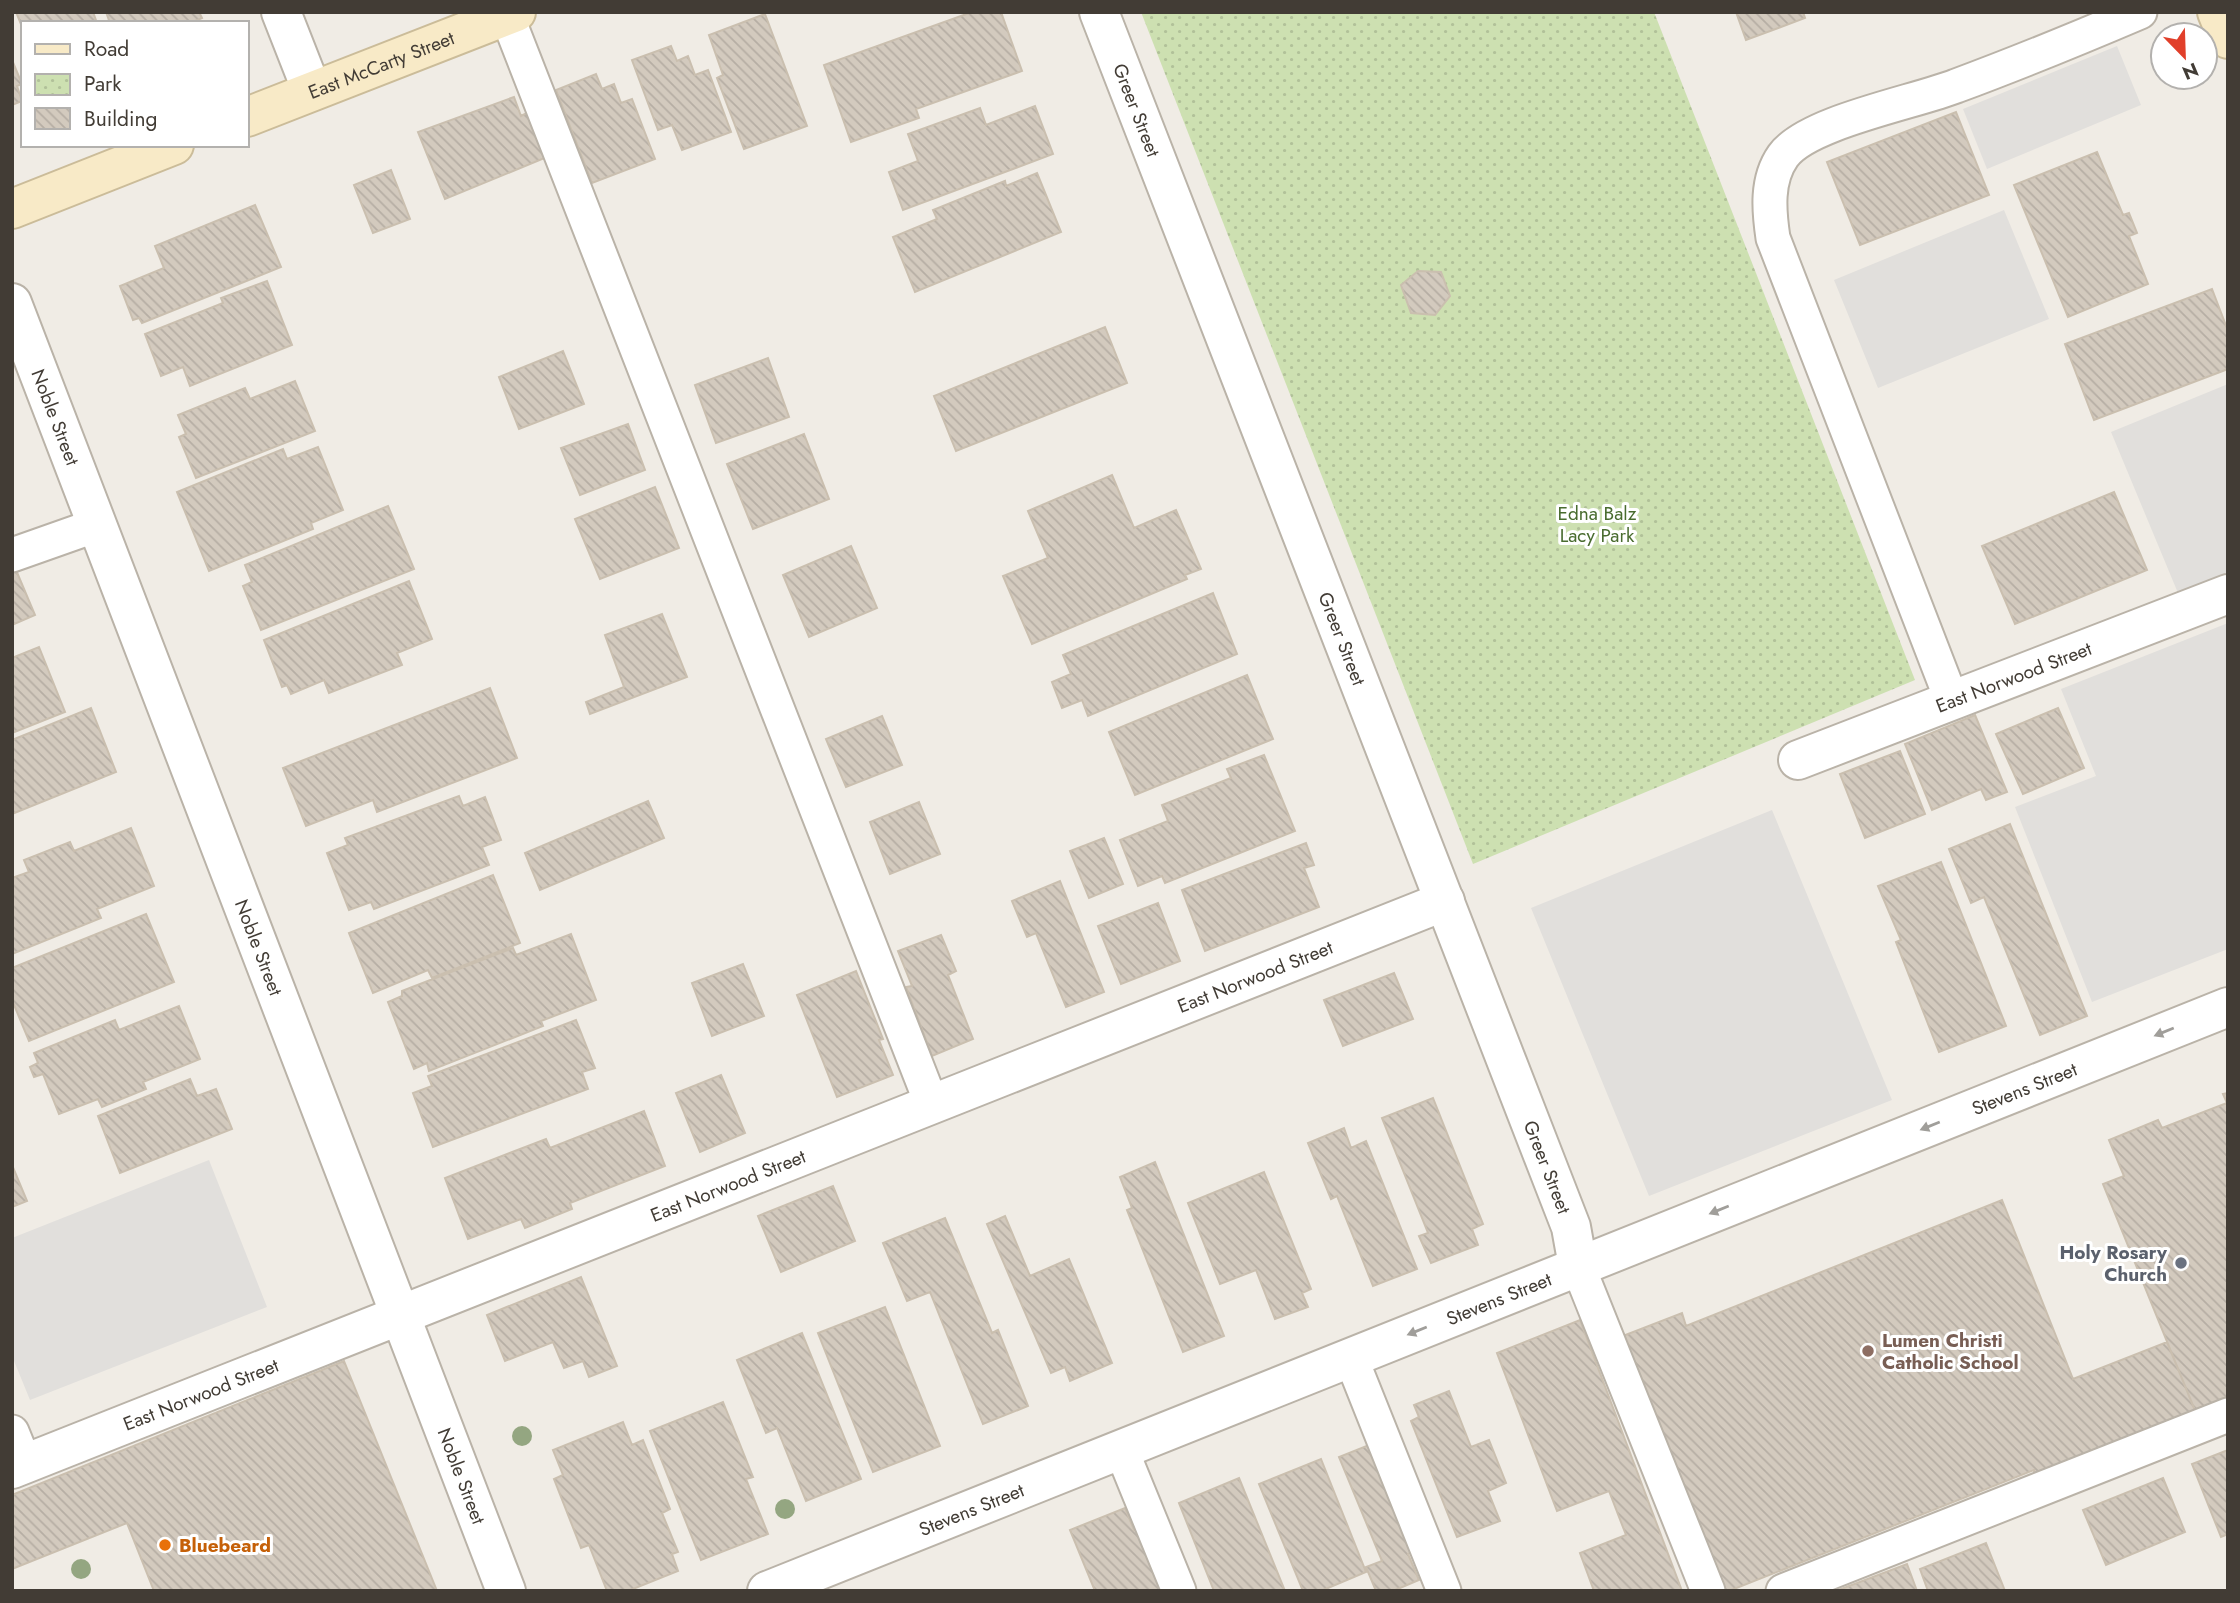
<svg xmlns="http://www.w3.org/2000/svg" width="2240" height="1603" font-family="Jost,sans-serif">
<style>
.park{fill:url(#park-dots)}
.parking{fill:#e1dfdc}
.building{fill:url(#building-back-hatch);stroke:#cabfaf;stroke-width:2}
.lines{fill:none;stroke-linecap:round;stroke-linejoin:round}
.service-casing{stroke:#bab3a8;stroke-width:37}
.minor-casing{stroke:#bab3a8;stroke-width:42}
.secondary-casing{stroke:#cbbc99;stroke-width:42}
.service{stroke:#fff;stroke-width:33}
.minor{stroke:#fff;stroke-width:38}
.secondary{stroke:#f8eac7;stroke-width:38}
.tree{fill:#94a681}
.oneway{fill:#a09e9a}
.worship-dot{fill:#6b7280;stroke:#fff;stroke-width:2.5}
.education-dot{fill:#8d6e63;stroke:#fff;stroke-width:2.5}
.food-dot{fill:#e8710a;stroke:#fff;stroke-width:2.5}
.labels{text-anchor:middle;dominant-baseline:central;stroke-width:6;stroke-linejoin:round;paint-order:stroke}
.street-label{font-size:19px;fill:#423c35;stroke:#fff}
.park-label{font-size:19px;fill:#496c2f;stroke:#fff}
.worship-label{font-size:19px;font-weight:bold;fill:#5b616d;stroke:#fff;text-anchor:end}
.education-label{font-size:19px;font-weight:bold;fill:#785e54;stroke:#fff;text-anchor:start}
.food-label{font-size:19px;font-weight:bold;fill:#c56008;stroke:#fff;text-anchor:start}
</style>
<defs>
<pattern id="park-dots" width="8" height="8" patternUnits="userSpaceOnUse" patternTransform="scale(1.75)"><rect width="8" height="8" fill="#cde0b1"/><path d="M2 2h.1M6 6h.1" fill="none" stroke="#b1c199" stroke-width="1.8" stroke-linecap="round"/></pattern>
<pattern id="building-back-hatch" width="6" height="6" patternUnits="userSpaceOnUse" patternTransform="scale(1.75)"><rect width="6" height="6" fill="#d3cabe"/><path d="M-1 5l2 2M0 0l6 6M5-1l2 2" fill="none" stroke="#b6aea4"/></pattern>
</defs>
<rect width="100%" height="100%" fill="#f0ece5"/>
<!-- park -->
<path class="park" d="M1141,12H1654L1915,680L1473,864Z"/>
<!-- parking -->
<path class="parking" d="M2117,46L2141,105L1987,169L1963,109Z
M2004,210L2049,319L1878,388L1834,280Z
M2228,384V573L2178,593L2111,432Z
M2228,623V949L2092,1002L2015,807L2096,776L2061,689Z
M1772,810L1892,1100L1649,1196L1531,908Z
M209,1160L267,1307L30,1400L12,1356V1238Z"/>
<!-- building -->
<path class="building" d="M16,12H93L97,23H23V29Z
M106,12H199L202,18L191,23H110Z
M972,12H1001L1022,71L916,109L919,118L851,142L824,65Z
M1736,12H1803L1805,18L1746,40Z
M765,14L807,126L744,149L717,78L723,75L709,35Z
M671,46L677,61L688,56L695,75L708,70L731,132L682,150L672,125L658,130L632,60Z
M12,60L22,84L17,86L22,101L12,105Z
M596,74L602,89L614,84L621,103L632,99L655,159L592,183L556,90Z
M514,97L521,116L529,112L547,157L445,199L418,132Z
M1035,106L1053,154L903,210L889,172L918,161L908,134L980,108L986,125Z
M1956,112L1989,195L1860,245L1827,162Z
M2097,152L2123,215L2129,213L2137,233L2129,236L2148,284L2068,317L2014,185Z
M391,170L410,219L373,233L354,185Z
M1037,173L1061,232L915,292L893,237L937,219L933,210L1005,181L1006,186Z
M255,205L281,267L142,323L139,318L133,320L120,286L164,268L155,246Z
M1418,271L1441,272L1450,296L1435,315L1411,313L1401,285Z
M267,281L292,345L190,386L183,367L161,376L145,334L223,303L221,298Z
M2212,289L2228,331V369L2094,420L2065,344Z
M1105,327L1127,383L956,451L934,396Z
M563,351L584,404L519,429L499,377Z
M768,358L789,417L716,443L695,385Z
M295,381L315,431L196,478L179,437L186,434L178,415L245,388L250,399Z
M628,424L645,470L580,495L561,448Z
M804,434L829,499L753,529L727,464Z
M318,447L343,510L311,523L313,529L209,571L177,492L283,449L287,459Z
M1112,475L1134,528L1176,510L1201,569L1185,575L1187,579L1032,644L1003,576L1048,558L1028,511Z
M655,487L679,548L600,579L575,519Z
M2114,492L2147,570L2015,624L1982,546Z
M388,506L414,569L261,630L243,586L252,582L245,565Z
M851,546L877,608L809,637L783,575Z
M16,570L35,615L12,625V571Z
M409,581L432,639L397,653L402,665L329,693L324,680L291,694L287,685L282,687L264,640Z
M1213,593L1237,654L1088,716L1082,700L1062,708L1052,682L1071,674L1063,655Z
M662,614L687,677L590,714L586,702L624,687L605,635Z
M39,647L65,712L12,733V658Z
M1247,675L1273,739L1135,795L1109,732Z
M490,688L517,758L377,812L373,800L306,826L283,768Z
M91,708L116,772L12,814V740Z
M2058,708L2084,768L2023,794L1996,734Z
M1975,715L2007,792L1986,800L1981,789L1932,810L1905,744Z
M882,716L902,765L846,787L826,739Z
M1900,751L1925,814L1865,838L1840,774Z
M1264,755L1295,831L1165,883L1162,876L1138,886L1120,840L1168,821L1162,805L1231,778L1227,769Z
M459,796L463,806L485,797L501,840L482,847L489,865L374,909L371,902L349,910L327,853L348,845L345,838Z
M648,801L664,838L540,890L525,853Z
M919,802L940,854L890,874L870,822Z
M2010,824L2087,1016L2040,1035L1984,897L1971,903L1949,849Z
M131,828L154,886L97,909L101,918L12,954V878L29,872L24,860L70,842L74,851Z
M1104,838L1123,884L1089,898L1070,851Z
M1306,843L1314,865L1304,868L1319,907L1205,951L1182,890Z
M1941,862L2006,1026L1939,1052L1896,942L1901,940L1878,886Z
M493,875L520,943L432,978L428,970L373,993L349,933Z
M1060,881L1104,992L1066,1007L1036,933L1027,937L1012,901Z
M1158,903L1180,961L1121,984L1098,926Z
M146,914L174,982L29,1041L12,1000V968Z
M571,934L596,1000L541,1021L543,1026L429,1071L427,1063L414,1069L388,1002L402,996V991L513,948L516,955Z
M941,935L956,971L948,975L973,1039L932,1056L906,987L912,986L898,951Z
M743,964L764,1016L712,1036L692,983Z
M856,971L883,1039L879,1040L893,1075L837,1097L797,995Z
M1394,973L1413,1019L1343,1046L1324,1000Z
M179,1006L200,1059L143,1082L146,1089L102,1107L98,1099L59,1114L43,1074L34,1077L30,1067L38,1063L34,1053L115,1020L119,1030Z
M576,1020L595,1068L582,1072L588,1089L433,1147L413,1093L432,1086L428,1076Z
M721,1075L745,1133L700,1152L676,1093Z
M190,1079L197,1096L216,1089L232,1129L120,1173L98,1116Z
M2228,1093V1400L2196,1413L2103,1184L2124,1176L2109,1140L2158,1120L2162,1128L2227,1103L2223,1094Z
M1433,1098L1483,1224L1472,1229L1478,1245L1431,1263L1419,1236L1428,1233L1382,1118Z
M644,1111L665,1166L570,1203L572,1209L525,1228L521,1219L468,1239L445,1178L546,1139L550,1148Z
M1344,1128L1351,1148L1366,1141L1417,1269L1373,1286L1337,1196L1331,1199L1308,1143Z
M1155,1162L1224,1336L1183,1352L1127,1210L1132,1208L1120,1177Z
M12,1165L27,1201L12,1207Z
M1264,1172L1311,1289L1302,1293L1308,1307L1275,1319L1256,1270L1220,1284L1188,1203Z
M833,1186L855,1241L781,1272L758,1216Z
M2002,1200L2073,1379L2167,1342L2196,1413L2035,1476L2034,1470L1729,1591H1720L1620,1337L1682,1313L1686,1326Z
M1005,1216L1030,1276L1069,1259L1112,1363L1070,1381L1065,1367L1051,1373L987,1224Z
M945,1218L992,1333L998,1330L1028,1406L983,1424L930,1292L907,1301L883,1243Z
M581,1277L617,1366L589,1377L583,1361L564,1368L553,1342L505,1361L487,1315Z
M885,1307L940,1446L873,1472L818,1333Z
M1580,1320L1682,1591H1594L1580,1553L1626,1535L1609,1491L1557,1511L1497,1353Z
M802,1333L861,1479L806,1501L777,1428L766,1433L737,1360Z
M344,1361L437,1591H154L127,1523L12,1569V1495Z
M1449,1391L1471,1447L1489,1440L1506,1483L1488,1491L1500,1521L1457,1537L1411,1421L1419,1417L1414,1405Z
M723,1402L753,1477L746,1479L768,1534L701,1560L650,1431Z
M623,1422L632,1445L643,1440L670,1509L662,1513L678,1552L672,1554L678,1571L628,1591H607L589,1545L581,1548L554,1479L563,1475L553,1450Z
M1379,1441L1423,1548L1408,1554L1419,1580L1393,1591H1376L1366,1567L1382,1561L1339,1457Z
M2228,1450V1534L2221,1537L2192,1464Z
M1321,1459L1366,1572L1321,1591H1303L1259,1484Z
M1239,1478L1285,1591H1214L1179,1503Z
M2163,1478L2185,1532L2106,1565L2083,1510Z
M1125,1508L1134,1530L1139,1528L1165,1591H1095L1070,1530Z
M1986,1543L2005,1591H1928L1920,1569Z
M1907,1564L1917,1591H1836Z"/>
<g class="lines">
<defs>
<path id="service" d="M507,16L932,1105
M12,555L97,525
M1952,701L1773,238C1769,211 1766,180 1783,156C1807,122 1916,102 1956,86C2018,63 2079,38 2140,12
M1578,1266L1708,1591
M1351,1358L1444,1591
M12,1432L25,1464
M1121,1449L1179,1591
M1783,1591L2228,1415"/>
<g id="minor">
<path d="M281,12L312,91"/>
<path id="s1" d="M1099,12L1571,1227L1578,1266"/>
<path id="s2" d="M12,303L506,1591"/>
<path id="s3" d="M1798,760L2228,594"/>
<path id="s4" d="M12,1469L1445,901"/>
<path id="s5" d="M767,1591L2228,1007"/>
</g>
<g id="secondary">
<path d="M2217,12L2228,39"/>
<path id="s6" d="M247,117L516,12"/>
<path d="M12,209L174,145"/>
</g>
</defs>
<!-- service casing -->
<use href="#service" class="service-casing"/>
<!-- minor casing -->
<use href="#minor" class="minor-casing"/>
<!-- secondary casing -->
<use href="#secondary" class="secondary-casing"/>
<!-- service -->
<use href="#service" class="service"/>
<!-- minor -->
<use href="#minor" class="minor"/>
<!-- secondary -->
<use href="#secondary" class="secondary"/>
</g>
<!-- trees -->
<g class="tree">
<circle cx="522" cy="1436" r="10"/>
<circle cx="785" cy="1509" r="10"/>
<circle cx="81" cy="1569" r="10"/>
</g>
<!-- one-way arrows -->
<defs><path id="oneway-solid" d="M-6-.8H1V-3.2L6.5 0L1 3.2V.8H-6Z" transform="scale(1.75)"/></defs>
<g class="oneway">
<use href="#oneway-solid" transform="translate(2164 1032) rotate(158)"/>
<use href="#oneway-solid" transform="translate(1930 1126) rotate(158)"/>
<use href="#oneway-solid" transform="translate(1719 1210) rotate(158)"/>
<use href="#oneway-solid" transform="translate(1417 1331) rotate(158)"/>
</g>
<!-- markers -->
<circle class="worship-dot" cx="2181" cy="1263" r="7"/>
<circle class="education-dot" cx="1868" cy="1351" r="7"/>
<circle class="food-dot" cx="165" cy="1545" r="7"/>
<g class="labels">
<!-- street labels -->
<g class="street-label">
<text stroke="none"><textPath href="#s6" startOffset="144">East McCarty Street</textPath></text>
<text stroke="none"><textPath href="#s1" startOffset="105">Greer Street</textPath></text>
<text stroke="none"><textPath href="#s2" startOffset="122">Noble Street</textPath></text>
<text stroke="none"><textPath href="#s1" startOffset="672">Greer Street</textPath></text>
<text stroke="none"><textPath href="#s3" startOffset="231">East Norwood Street</textPath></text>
<text stroke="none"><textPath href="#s2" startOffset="690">Noble Street</textPath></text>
<text stroke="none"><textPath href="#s4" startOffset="1337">East Norwood Street</textPath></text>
<text stroke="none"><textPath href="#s5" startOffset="1354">Stevens Street</textPath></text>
<text stroke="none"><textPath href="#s1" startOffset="1239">Greer Street</textPath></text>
<text stroke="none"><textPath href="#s4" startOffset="770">East Norwood Street</textPath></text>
<text stroke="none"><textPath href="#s5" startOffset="788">Stevens Street</textPath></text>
<text stroke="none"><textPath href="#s4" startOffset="203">East Norwood Street</textPath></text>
<text stroke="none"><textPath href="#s2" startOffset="1256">Noble Street</textPath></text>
<text stroke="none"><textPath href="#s5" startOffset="220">Stevens Street</textPath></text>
</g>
<!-- park labels -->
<g class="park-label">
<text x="1597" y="513">Edna Balz<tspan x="1597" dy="22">Lacy Park</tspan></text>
</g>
<!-- worship labels -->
<g class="worship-label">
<text x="2167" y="1252">Holy Rosary<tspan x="2167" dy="22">Church</tspan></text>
</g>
<!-- education labels -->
<g class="education-label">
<text x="1882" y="1340">Lumen Christi<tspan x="1882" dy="22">Catholic School</tspan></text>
</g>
<!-- food labels -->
<g class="food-label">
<text x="179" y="1545">Bluebeard</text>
</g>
</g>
<!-- border -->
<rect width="2240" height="1603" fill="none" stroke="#423c35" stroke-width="28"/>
<!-- legend -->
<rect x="21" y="21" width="228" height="126" fill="#ffffff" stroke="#b3b1ae" stroke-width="2"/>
<rect x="35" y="44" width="35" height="10" fill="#f8eac7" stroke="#b3b1ae" stroke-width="2"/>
<text x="84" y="56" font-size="21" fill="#423c35">Road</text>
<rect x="35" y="74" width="35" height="21" fill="url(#park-dots)" stroke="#b3b1ae" stroke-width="2"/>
<text x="84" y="91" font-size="21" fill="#423c35">Park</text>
<rect x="35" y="108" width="35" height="21" fill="url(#building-back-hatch)" stroke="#b3b1ae" stroke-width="2"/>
<text x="84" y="126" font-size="21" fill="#423c35">Building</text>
<!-- north arrow -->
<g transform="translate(2184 56) rotate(157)"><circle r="33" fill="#ffffff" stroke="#b3b1ae" stroke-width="2"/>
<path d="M0-5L12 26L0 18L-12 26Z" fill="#e13f2a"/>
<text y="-10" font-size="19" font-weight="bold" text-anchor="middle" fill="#423c35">N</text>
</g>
</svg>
